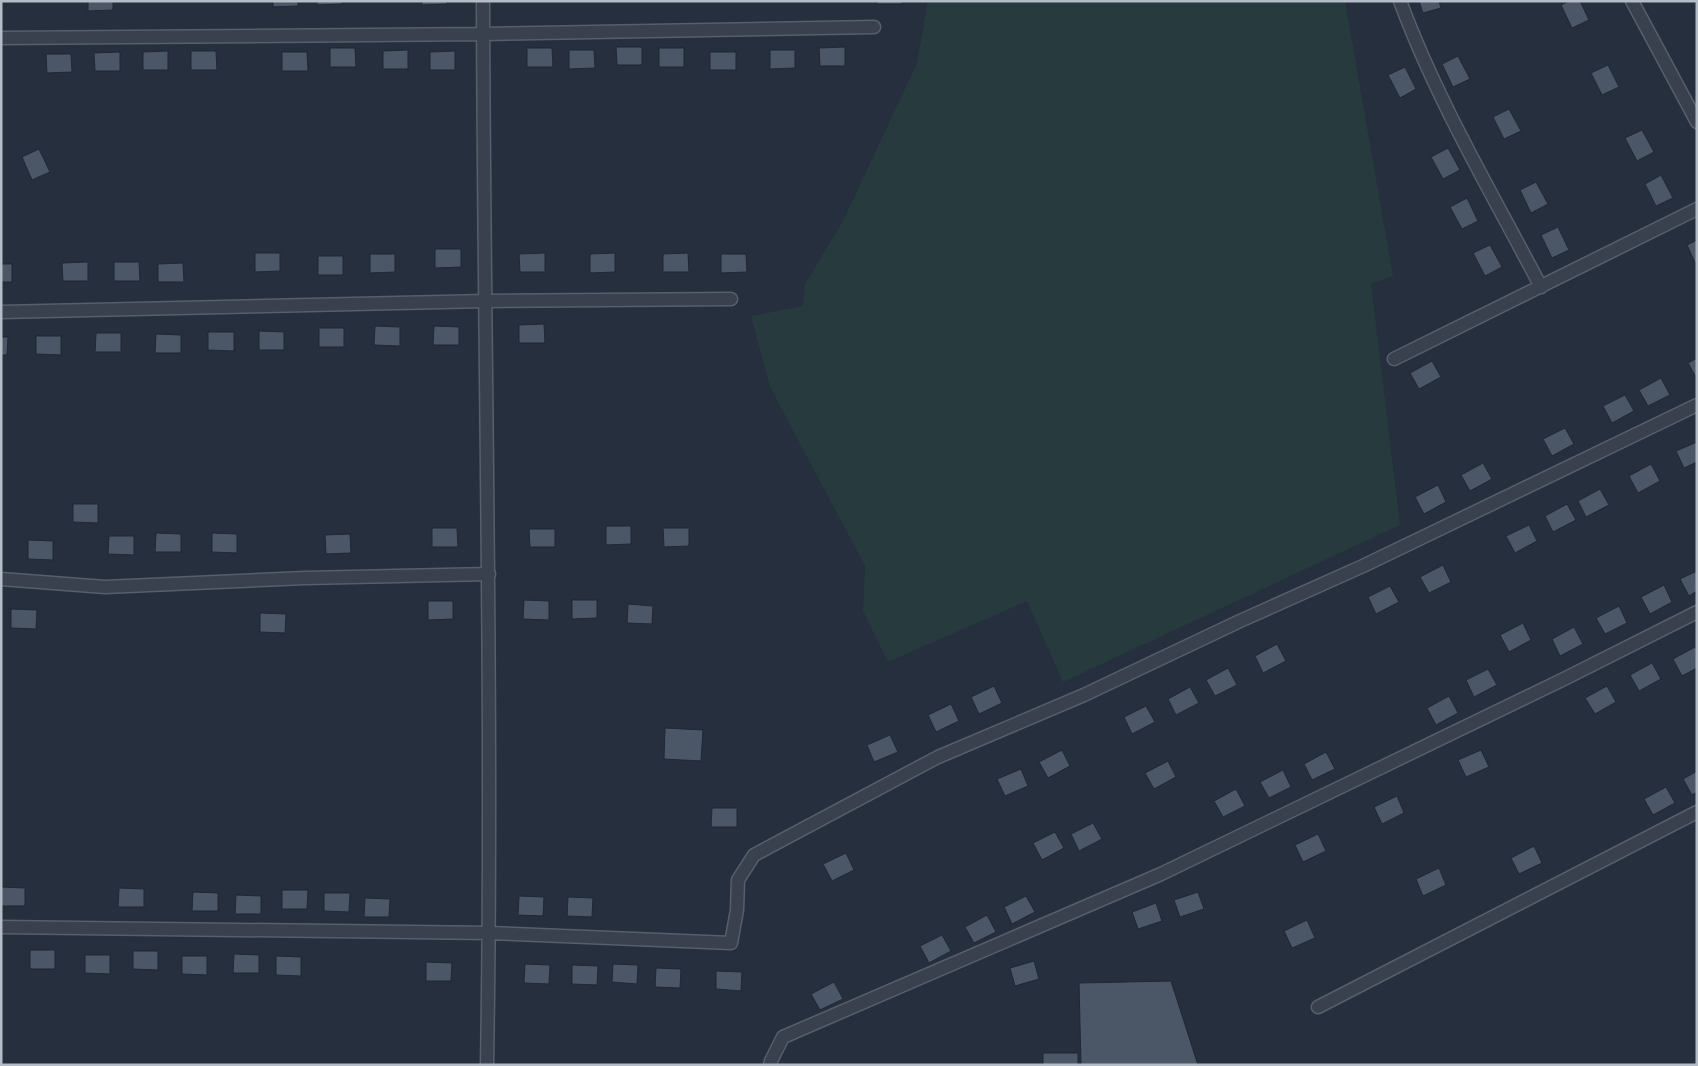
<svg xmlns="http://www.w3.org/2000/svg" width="1698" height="1066" font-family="Mulish,sans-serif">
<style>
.green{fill:#273b3e}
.building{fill:#4b5666;stroke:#1f2834}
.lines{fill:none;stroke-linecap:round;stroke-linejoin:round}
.street-casing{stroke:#565f6b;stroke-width:15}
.street{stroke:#38414d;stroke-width:12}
</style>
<rect width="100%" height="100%" fill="#252f3d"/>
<!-- green -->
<path class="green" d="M928,1H1345L1393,276L1371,284L1400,525L1063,682L1027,601L888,662L863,611L865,566L770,387L751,316L803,306L805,284L844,219L917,63Z"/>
<!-- building -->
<path class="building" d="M88,1H113V10L88,11Z
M273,1H298V6L273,7Z
M317,1H342V4L317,5Z
M422,1H447V4L422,5Z
M877,1H902V4H877Z
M1419,1H1439L1441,8L1423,13Z
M1569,1H1580L1589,20L1572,28L1561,5Z
M616,47H642V65H617Z
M845,47V66H820L819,48Z
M330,48H355L356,67H330Z
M527,48H552L553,67H527Z
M659,48H684V67H659Z
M408,50V69H383V51Z
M569,50H594L595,68L569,69Z
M770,50H795V68L770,69Z
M168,51V70H143V52Z
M191,51H216L217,70H191Z
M455,51V70H430V52Z
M120,52V71H95L94,53Z
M282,52H307L308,71H282Z
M710,52H736V70H710Z
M46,54H71L72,72L47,73Z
M1458,56L1470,79L1453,87L1442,64Z
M1608,65L1619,87L1602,95L1591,73Z
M1405,67L1416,89L1400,98L1388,75Z
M1509,109L1521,131L1504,139L1493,117Z
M1642,130L1654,152L1637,161L1625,138Z
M1448,148L1460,170L1443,179L1431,157Z
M39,149L50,172L32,180L22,157Z
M1661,175L1673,198L1656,206L1645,184Z
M1536,182L1548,204L1531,213L1520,190Z
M1467,198L1478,221L1462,229L1450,207Z
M1558,227L1569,250L1552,258L1541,235Z
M1697,240V267L1687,245Z
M1490,245L1502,267L1485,276L1473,253Z
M435,249H461V267L435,268Z
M255,253H280V271L255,272Z
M545,253V272H520L519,254Z
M615,253V272L590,273V254Z
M688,253L689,272H663V254Z
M370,254H395V272L370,273Z
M721,254H746L747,272L721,273Z
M318,256H343V275H318Z
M88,262V281H63L62,263Z
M114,262H139L140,281H114Z
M183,263L184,282H158V264Z
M1,264H12V282H1Z
M544,324L545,343H519V325Z
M375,326L400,327V346L374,345Z
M434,326L459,327V345H433Z
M319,328H344V347H319Z
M259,331L284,332V350H259Z
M208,332H234V351L208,350Z
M96,333H121V352H95Z
M156,334L181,335V353H155Z
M36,336H61V355L36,354Z
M1,337H8L7,355H1Z
M1697,358V379L1688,363Z
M1432,361L1441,377L1419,389L1410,373Z
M1661,378L1670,395L1648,406L1639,390Z
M1625,395L1634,411L1612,423L1603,406Z
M1565,428L1574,444L1552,456L1543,439Z
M1697,442V462L1684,468L1676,451Z
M1483,463L1492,479L1470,491L1461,475Z
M1651,464L1660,481L1638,493L1629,476Z
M1438,485L1446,502L1424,514L1415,497Z
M1600,489L1609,505L1586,517L1578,501Z
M73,504H98V523L73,522Z
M1567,504L1576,520L1553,532L1545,516Z
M1529,525L1537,541L1515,553L1506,536Z
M606,526H631V544L606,545Z
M432,528H457L458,547H432Z
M663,528H689V546L664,547Z
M529,529H555V547H530Z
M156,533L181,534V552H155Z
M212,533L237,534V553L212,552Z
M350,534L351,553L326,554L325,535Z
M109,536H134V555L108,554Z
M28,540L53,541V560L28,559Z
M1443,565L1451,582L1429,593L1420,577Z
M1697,571V591L1689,596L1680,579Z
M1664,585L1672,602L1650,614L1641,597Z
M1390,586L1399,602L1376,614L1368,597Z
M524,600L549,601V620L523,619Z
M572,600H597V618L572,619Z
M428,601H453V619L428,620Z
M628,604L653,606L652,624L627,623Z
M1619,606L1627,623L1605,634L1596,618Z
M11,609L37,610L36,629L11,628Z
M260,613L286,614L285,633L260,632Z
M1523,623L1531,640L1509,652L1500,635Z
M1574,627L1583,644L1560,656L1552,639Z
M1277,644L1286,661L1263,673L1255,656Z
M1695,647L1697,650V668L1682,676L1673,659Z
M1652,663L1661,679L1639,691L1630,675Z
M1228,668L1237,685L1215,696L1206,680Z
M1488,669L1497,685L1474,697L1466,680Z
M994,686L1002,703L979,714L971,697Z
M1607,686L1616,702L1595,714L1585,698Z
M1190,687L1199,703L1176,715L1168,699Z
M1449,696L1458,713L1436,725L1427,708Z
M951,704L959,721L936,732L928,715Z
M1146,706L1155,722L1132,734L1124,717Z
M665,728L703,730L701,761L664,759Z
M890,735L898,752L874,762L867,745Z
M1062,750L1070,766L1048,778L1039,762Z
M1481,750L1489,767L1466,777L1458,760Z
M1326,752L1335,769L1312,780L1304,764Z
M1168,761L1176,777L1154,789L1145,773Z
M1021,769L1028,786L1005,796L997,779Z
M1283,770L1291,787L1269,798L1260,782Z
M1697,771V792L1692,795L1683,779Z
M1666,787L1675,803L1653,815L1644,799Z
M1236,789L1245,806L1223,817L1214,801Z
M1397,796L1404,813L1382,824L1374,807Z
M712,808H737V827H711Z
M1093,823L1102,839L1079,851L1071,834Z
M1055,832L1064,848L1042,860L1033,843Z
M1318,834L1326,851L1303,862L1295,845Z
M1534,846L1542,863L1519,874L1511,858Z
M846,853L854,870L832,881L823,864Z
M1439,868L1446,885L1423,896L1416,879Z
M1,887L25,888V906H1Z
M119,888L144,889V907H118Z
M282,890H308L307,909H282Z
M193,892L218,893V911H192Z
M1198,892L1204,909L1180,917L1174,900Z
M324,893H350L349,912L324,911Z
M236,895L261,896V914H235Z
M519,896L544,897L543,916L518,915Z
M1026,896L1035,912L1012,924L1004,907Z
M568,897L593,898L592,917L567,916Z
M365,898L390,899L389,917H364Z
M1156,903L1162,921L1138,929L1132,912Z
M987,915L996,932L974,943L965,927Z
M1307,920L1315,938L1292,948L1284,931Z
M942,935L951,951L929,963L920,946Z
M30,950H55V969H30Z
M133,951H158V970L133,969Z
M234,954L259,955V973H233Z
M85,955H110V974L85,973Z
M182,956H207V975L182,974Z
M276,956L301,957V976L276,975Z
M1034,961L1039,979L1015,986L1010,968Z
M426,962L452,963L451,981H426Z
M525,964L550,965L549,984L524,983Z
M613,964L638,965L637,984L612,982Z
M572,965L598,966L597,985L572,984Z
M656,968L681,969L680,988L655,987Z
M716,971L742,972L741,991L716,989Z
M1171,981L1198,1065H1081L1079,983Z
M834,982L843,999L820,1010L811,994Z
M1043,1053H1078V1065H1043Z"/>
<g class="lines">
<defs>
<path id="street" d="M483,1C484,356 493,710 487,1065
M1400,1C1437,101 1492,193 1541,287
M1632,1L1697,122
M1,38L484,34L874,27
M1,312L486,301L731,299
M1394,359L1697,209
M1,579L105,587L305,578L489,574
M1,927L489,933L731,943L737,910L738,880L754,855L938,757L1084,695L1240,621L1363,566L1697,405
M1318,1007L1697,812
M770,1065L771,1061L783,1037L1161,874L1566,678L1697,612"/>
</defs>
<!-- street casing -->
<use href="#street" class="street-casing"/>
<!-- street -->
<use href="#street" class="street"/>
</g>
<!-- border -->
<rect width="1698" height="1066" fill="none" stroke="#b4bcc8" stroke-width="5"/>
</svg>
